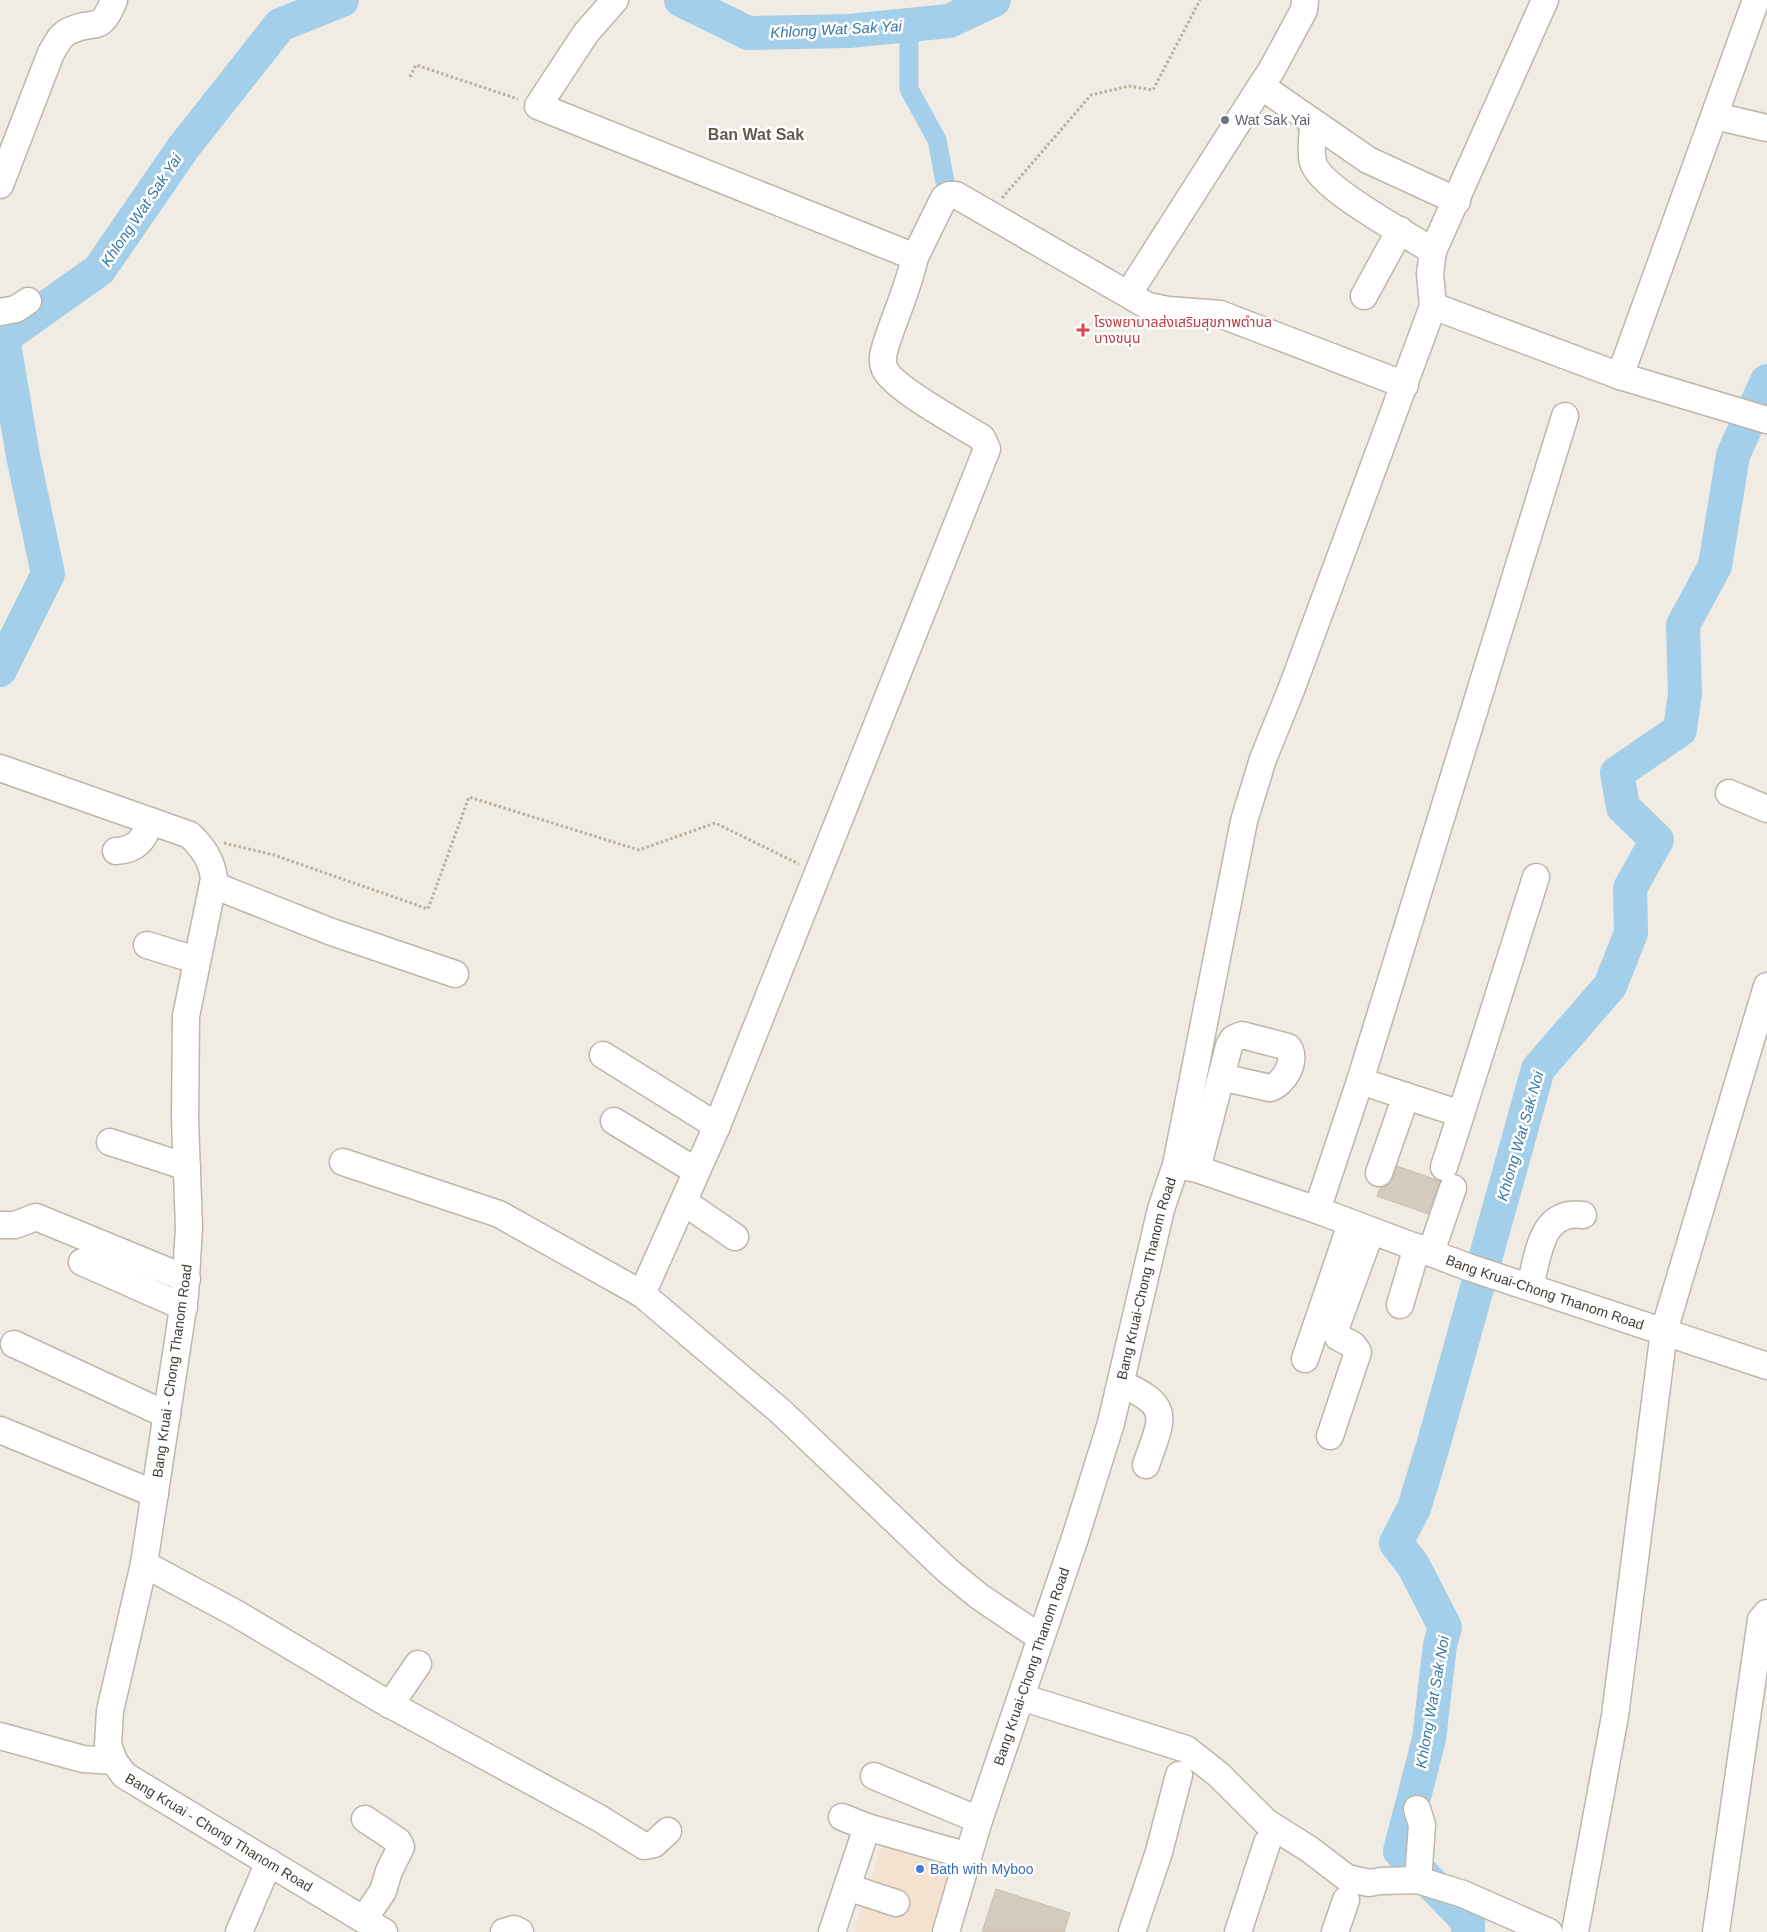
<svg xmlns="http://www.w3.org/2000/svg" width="1767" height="1932" font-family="Helvetica,'Noto Sans Thai',sans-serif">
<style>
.commercial{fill:#f2e2cf}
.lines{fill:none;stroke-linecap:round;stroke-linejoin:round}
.canal{stroke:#a3cfea;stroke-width:19}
.river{stroke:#a3cfea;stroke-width:34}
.building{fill:#d4cabd;stroke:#cbbfae}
.minor-casing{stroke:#beb6aa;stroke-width:29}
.path{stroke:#bcaf99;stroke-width:3;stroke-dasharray:2.5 2.5;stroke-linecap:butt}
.minor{stroke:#fff;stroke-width:26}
.worship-dot{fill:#6b7280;stroke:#fff;stroke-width:2}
.health-dot{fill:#e0444e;stroke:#fff;stroke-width:2}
.shop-dot{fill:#3f7fe0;stroke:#fff;stroke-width:2}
.labels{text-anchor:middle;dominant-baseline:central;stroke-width:5;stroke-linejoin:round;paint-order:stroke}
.worship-label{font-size:14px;fill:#5b616d;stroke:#fff;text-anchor:start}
.health-label{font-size:14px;fill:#be3a42;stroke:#fff;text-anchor:start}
.street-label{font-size:14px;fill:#423c34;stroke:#fff}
.shop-label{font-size:14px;fill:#366cbe;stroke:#fff;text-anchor:start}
.water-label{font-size:15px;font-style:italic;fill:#3679a6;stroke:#fff}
.quarter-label{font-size:16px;font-weight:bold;fill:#645a4c;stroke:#fff}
</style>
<rect width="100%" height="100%" fill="#f0ece4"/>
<!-- commercial -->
<path class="commercial" d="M885,1837L959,1858L934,1932H854Z"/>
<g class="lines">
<!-- canal -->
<path class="canal" d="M909,25V89L937,140L946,187"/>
<!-- river -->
<path class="river" d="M681,0L748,33L849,31L949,21L994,0
M0,670L48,574L23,456L3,338L99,270L183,148L280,25L342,0
M1468,1932V1921L1400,1851L1429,1739L1440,1645L1445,1627L1413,1565L1396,1543L1414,1508L1433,1446L1538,1069L1610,986L1631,933L1630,888L1657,840L1623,807L1617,773L1680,730L1685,693L1683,625L1715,566L1733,455L1767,381"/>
</g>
<!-- building -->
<path class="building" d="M1397,1166L1440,1181L1428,1214L1377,1196L1380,1188L1388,1185L1393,1178Z
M996,1889L1070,1913L1064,1932H982Z"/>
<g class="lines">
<defs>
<g id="minor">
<path d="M615,0L586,33L538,106L915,257L944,198L949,195H956L1148,306L1168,310L1220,314L1405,385"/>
<path d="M1305,0L1304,10L1271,71L1261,86L1368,160L1457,201"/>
<path d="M1715,116L1767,128"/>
<path d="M1313,124C1313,135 1310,151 1313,162C1319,188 1408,235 1433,251"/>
<path d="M0,185L51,53C56,45 60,35 69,31C95,18 100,36 114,0"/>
<path d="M1136,282L1261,86"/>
<path d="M1364,296L1400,230"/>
<path d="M1433,306L1620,376L1767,420"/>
<path d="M0,312L16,309L28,301"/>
<path d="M1620,376L1756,0"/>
<path id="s1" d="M0,768L190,835C203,848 212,860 214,879L186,1016L185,1120L189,1227L185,1295L144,1564L110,1711L108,1745L114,1761L124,1775L384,1932"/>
<path d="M1729,793L1767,809"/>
<path d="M116,851C137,850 144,839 151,821"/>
<path d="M213,885L329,931L455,974"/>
<path d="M147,945L196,960"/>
<path d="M603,1055L717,1126"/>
<path d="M1360,1081L1461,1114L1536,877"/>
<path d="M614,1121L696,1171"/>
<path d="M110,1142L187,1167"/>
<path d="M343,1162L499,1214L642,1294L780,1411L948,1571L980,1597L1041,1638"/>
<path d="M1176,1165L1244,821L1263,759L1291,690L1433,306L1430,274L1433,251L1545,0"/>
<path d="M1444,1167L1461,1114"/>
<path d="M1197,1169L1229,1046L1233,1039L1242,1035L1288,1047C1298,1060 1284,1084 1270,1088L1221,1077"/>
<path d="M1379,1173L1406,1096"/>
<path d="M684,1202L735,1237"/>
<path d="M1317,1210L1360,1081L1565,416"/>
<path d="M0,1225H15L36,1217L187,1279"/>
<path d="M1431,1252L1453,1188"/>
<path d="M82,1262L184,1307"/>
<path d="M1530,1286C1539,1254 1540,1210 1583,1215"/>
<path d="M642,1294L717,1126L987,449L982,438C962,425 890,387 884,367C882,362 883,353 885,348C894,317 908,290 915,257"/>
<path d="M1400,1305L1417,1247"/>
<path d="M14,1344L167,1415"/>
<path d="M1305,1359L1351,1224"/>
<path d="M1122,1384C1173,1407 1162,1418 1146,1465"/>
<path d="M0,1430L155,1494"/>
<path d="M1330,1436L1358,1352L1353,1345L1338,1337L1336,1327L1371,1231"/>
<path d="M144,1564L237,1614L380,1699L599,1818L644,1846L654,1844L668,1831"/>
<path d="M1021,1697L1186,1749L1219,1775L1266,1822L1309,1849L1347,1878L1369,1883L1381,1881L1418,1880L1463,1894L1549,1932"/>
<path d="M390,1705L418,1664"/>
<path d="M0,1736L83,1759L114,1761"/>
<path d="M874,1776L979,1820"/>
<path d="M1417,1809L1422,1825L1418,1880"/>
<path d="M867,1827L968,1856"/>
<path d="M847,1887L896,1903"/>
<path d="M364,1919L383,1891L389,1871L401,1847L398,1841L365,1819"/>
<path d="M239,1932L269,1862"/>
<path d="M504,1932L514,1929L520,1932"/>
<path d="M832,1932L867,1827L842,1817"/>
<path id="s2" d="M946,1932L979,1820L1076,1535L1111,1423L1161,1209L1176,1165L1197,1169L1317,1210L1468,1267L1767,1366"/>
<path d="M1132,1932L1159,1852L1179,1775"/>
<path d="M1238,1932L1267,1843"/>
<path d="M1335,1932L1346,1900"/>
<path d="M1575,1932L1615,1716L1664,1331L1767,986"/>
<path d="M1716,1932L1761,1620L1767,1613"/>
</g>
</defs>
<!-- minor casing -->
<use href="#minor" class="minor-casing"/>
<!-- path -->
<path class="path" d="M410,77L416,65L518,99
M1002,198L1091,95L1129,86L1153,90L1200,0
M224,843L274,855L428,909L469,797L639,850L715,823L799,864"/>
<!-- minor -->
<use href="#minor" class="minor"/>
</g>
<!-- markers -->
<circle class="worship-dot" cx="1225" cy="120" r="5"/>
<path class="health-dot" d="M1080.5 322.5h5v5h5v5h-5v5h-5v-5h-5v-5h5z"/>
<circle class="shop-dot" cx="920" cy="1869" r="5"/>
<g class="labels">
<!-- worship labels -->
<g class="worship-label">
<text x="1235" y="120">Wat Sak Yai</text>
</g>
<!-- health labels -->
<g class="health-label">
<text x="1094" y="322">โรงพยาบาลส่งเสริมสุขภาพตำบล<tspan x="1094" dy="16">บางขนุน</tspan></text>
</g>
<!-- street labels -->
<g class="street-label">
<text stroke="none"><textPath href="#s2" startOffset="684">Bang Kruai-Chong Thanom Road</textPath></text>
<text stroke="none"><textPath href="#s2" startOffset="1192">Bang Kruai-Chong Thanom Road</textPath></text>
<text transform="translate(172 1371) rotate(-82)">Bang Kruai - Chong Thanom Road</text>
<text stroke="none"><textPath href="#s2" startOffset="279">Bang Kruai-Chong Thanom Road</textPath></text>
<text stroke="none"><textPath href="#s1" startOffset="1274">Bang Kruai - Chong Thanom Road</textPath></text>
</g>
<!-- shop labels -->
<g class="shop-label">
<text x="930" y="1869">Bath with Myboo</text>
</g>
<!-- water labels -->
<g class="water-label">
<text transform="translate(836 29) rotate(-3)">Khlong Wat Sak Yai</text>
<text transform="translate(141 210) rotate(-56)">Khlong Wat Sak Yai</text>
<text transform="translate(1520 1136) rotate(-74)">Khlong Wat Sak Noi</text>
<text transform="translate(1432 1702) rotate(-80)">Khlong Wat Sak Noi</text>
</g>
<!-- quarter labels -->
<g class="quarter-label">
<text x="756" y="134">Ban Wat Sak</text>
</g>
</g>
</svg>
